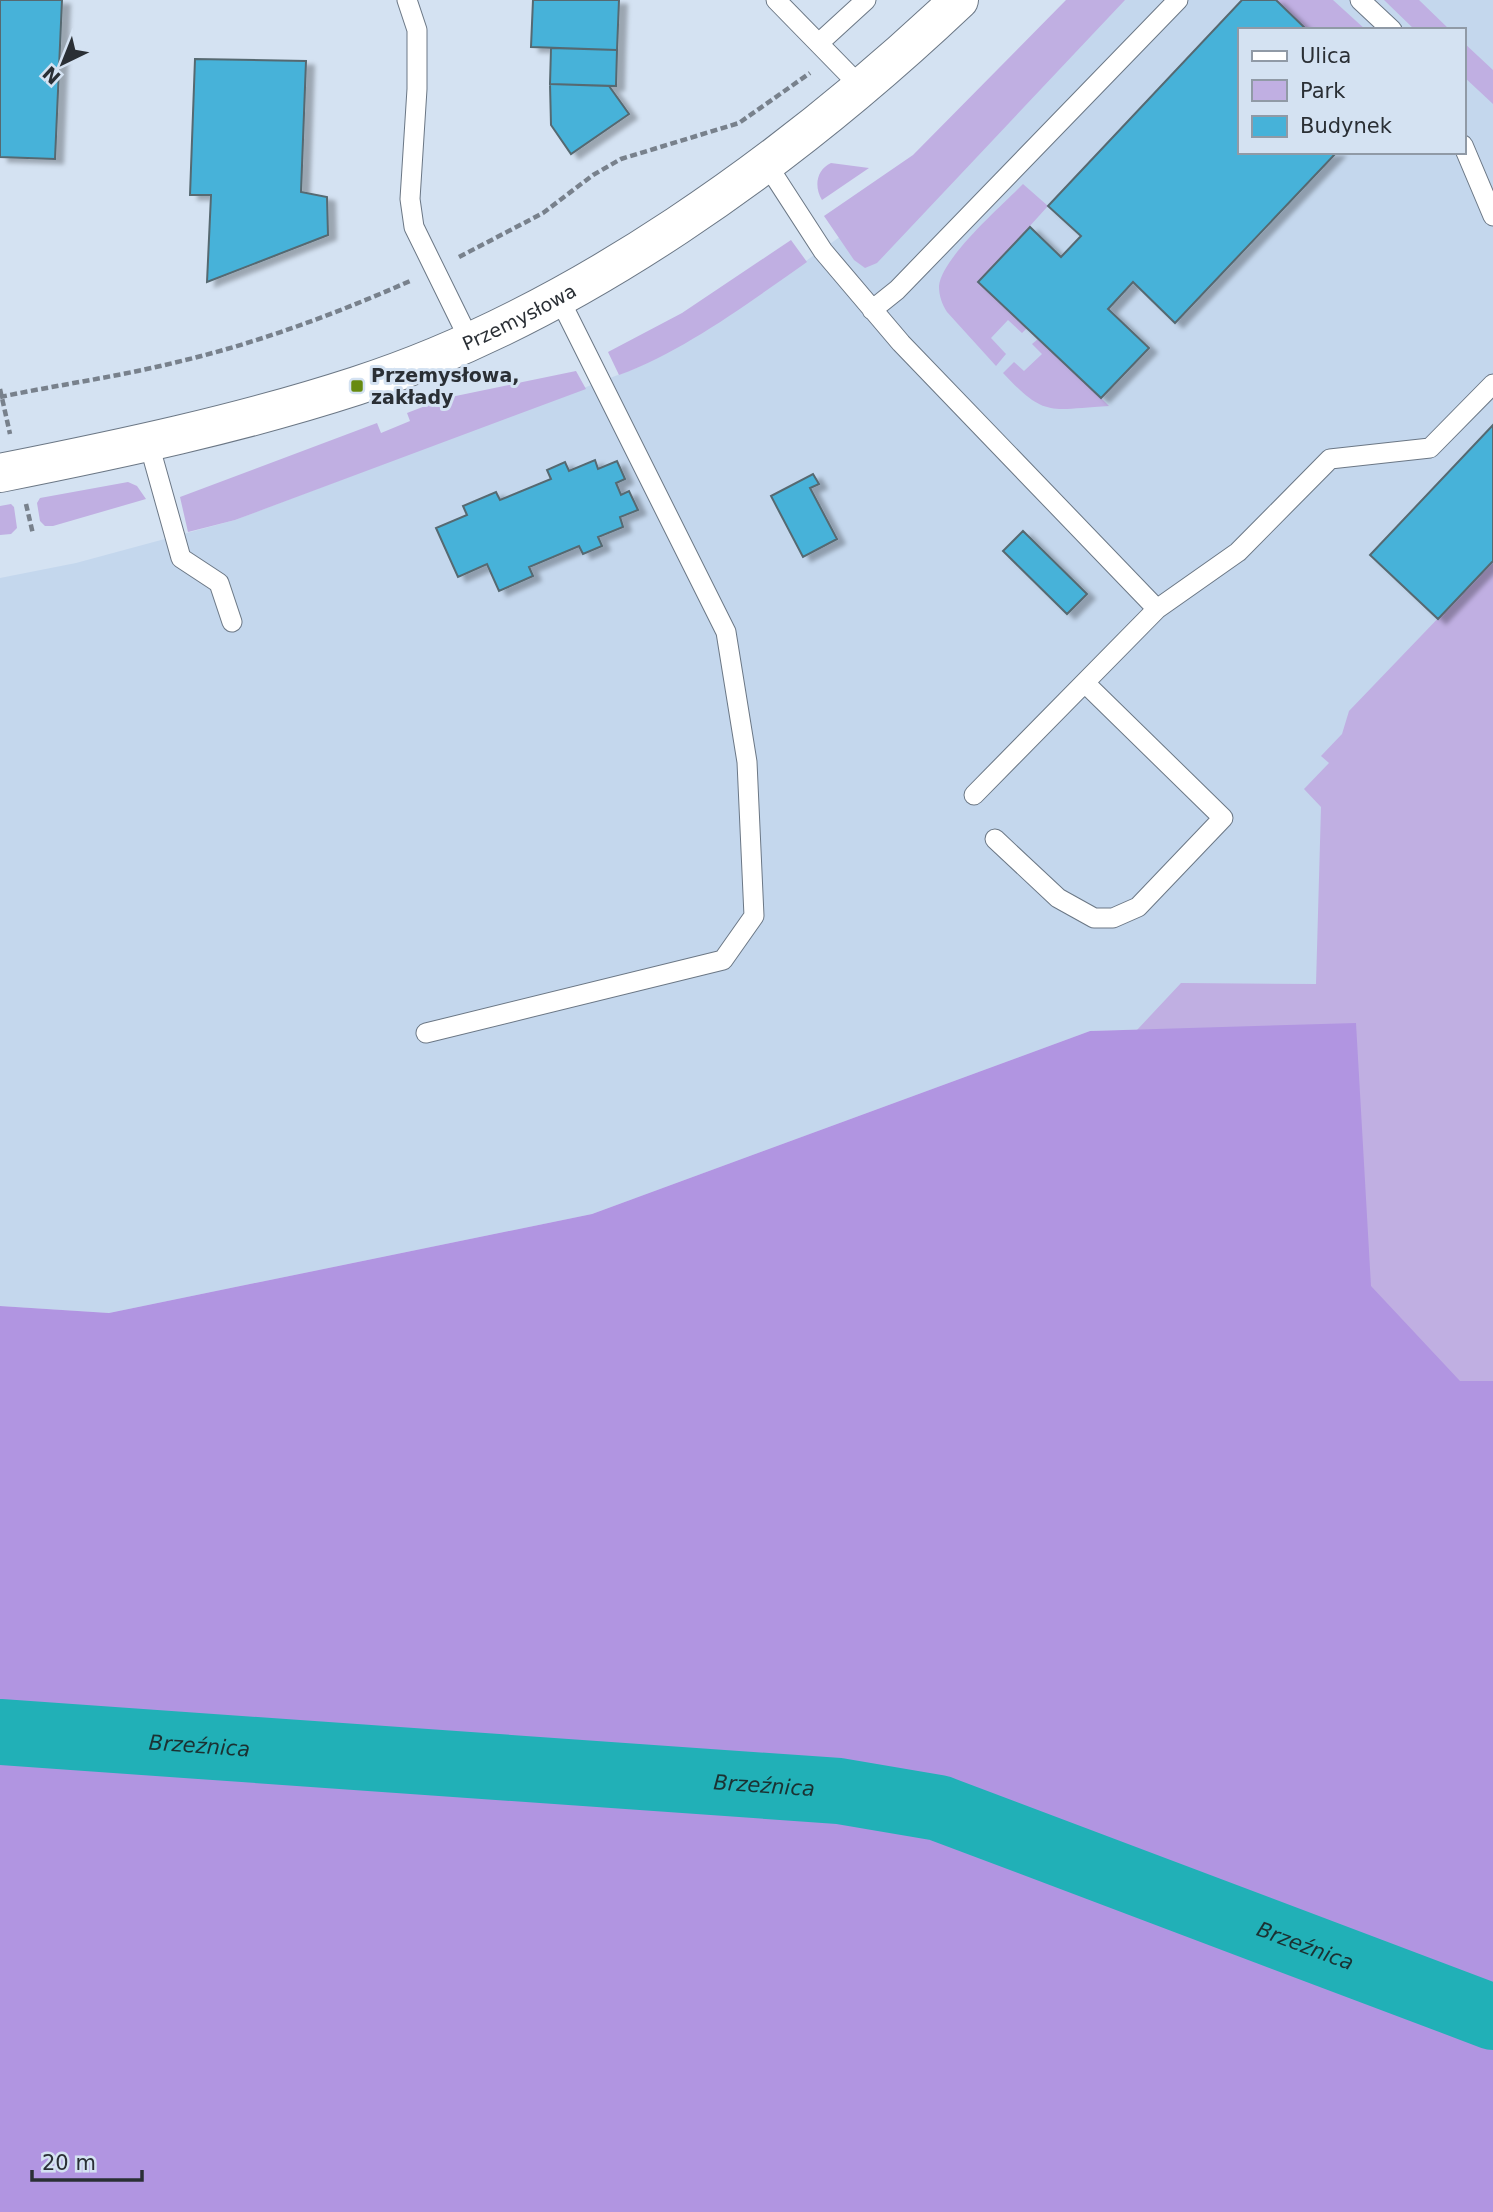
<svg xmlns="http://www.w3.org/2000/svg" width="1493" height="2212" font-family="'DejaVu Sans',sans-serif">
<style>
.built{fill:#c4d7ed;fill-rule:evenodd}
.green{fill:#c0afe2}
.forest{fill:#b195e1}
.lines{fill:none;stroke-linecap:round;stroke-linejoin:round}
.river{stroke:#21b0b7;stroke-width:66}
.building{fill:#46b2d9;stroke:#566971;stroke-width:2;filter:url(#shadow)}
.service-casing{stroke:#6b7785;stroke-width:21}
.tertiary-casing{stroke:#6b7785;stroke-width:40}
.path{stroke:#78818c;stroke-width:4.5;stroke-dasharray:7 3.5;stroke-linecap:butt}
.service{stroke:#fff;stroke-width:19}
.tertiary{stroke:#fff;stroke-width:38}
.poi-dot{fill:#678b10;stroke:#d4e2f2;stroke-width:2.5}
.labels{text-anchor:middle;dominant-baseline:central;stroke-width:6;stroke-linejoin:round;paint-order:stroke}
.street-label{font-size:19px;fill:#2a2f35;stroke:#d4e2f2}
.poi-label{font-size:19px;font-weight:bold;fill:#2a2f35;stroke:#d4e2f2;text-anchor:start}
.water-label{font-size:21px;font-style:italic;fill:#1b3132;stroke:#d4e2f2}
</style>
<defs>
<filter id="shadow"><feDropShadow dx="8" dy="4.5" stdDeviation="2" flood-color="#0004"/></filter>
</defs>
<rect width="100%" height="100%" fill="#d4e2f2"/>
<!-- built -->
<path class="built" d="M1106,0H1493V604L1356,1023L1090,1031L592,1214L109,1313L0,1306V578L76,563L235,520L639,367L734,312L865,219ZM1239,30H1463V152H1239Z"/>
<!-- green -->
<path class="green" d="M1066,0H1125L877,263L865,268L854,260L824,216L913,155Z
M1276,0H1333L1366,30H1307Z
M1384,0H1419L1450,30H1415Z
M1463,42L1493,70V104L1463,76Z
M831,163L869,168L822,200C814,187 816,170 831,163Z
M1023,184L1048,206L979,282L1027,328L1022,333L1008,320L991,338L1006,354L996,366L947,312C942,304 939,296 939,286C942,257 1002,206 1023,184Z
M791,240L807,262C748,303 686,350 619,375L608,352L682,313Z
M1038,339L1101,398L1109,406C1050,409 1046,419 1003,373L1014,362L1024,371L1042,354L1032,344Z
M576,371L586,389L235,520L188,532L180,497L377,423L381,433L410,421L407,413L446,398Z
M128,482L137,486L146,499L53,526H45L40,521L37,503L40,498Z
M11,504L14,507L17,528L11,534L0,535V506Z
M1493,561V1381H1380L1137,1030L1181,983L1316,984L1321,807L1304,789L1329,763L1321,756L1342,734L1349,711Z"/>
<!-- forest -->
<path class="forest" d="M1356,1023L1371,1286L1460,1381H1493V2212H0V1306L109,1313L592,1214L1090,1031Z"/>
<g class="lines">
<!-- river -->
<path class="river" id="s1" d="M0,1732L839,1791L939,1808L1493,2017"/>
</g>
<!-- building -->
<path class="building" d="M0,0H62L55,159L0,157Z
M533,0H619L617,50L531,47Z
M1242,0H1276L1307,30H1239V152H1337L1175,323L1133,282L1108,309L1149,348L1101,398L978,282L1030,227L1061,257L1081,236L1048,206Z
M551,48L617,50L616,86L550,84Z
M195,59L306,61L301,192L327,197L328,235L207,282L211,195H190Z
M550,84L609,86L629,114L571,154L551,125Z
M1493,425V561L1438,619L1370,555Z
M595,460L598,469L617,461L625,479L616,483L621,495L629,491L638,510L620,517L623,527L598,537L602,546L583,554L579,546L529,567L533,576L499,591L487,564L458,577L436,528L467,515L463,506L496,492L500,500L551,479L547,470L565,462L569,471Z
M813,474L819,484L810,488L837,539L803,557L771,496Z
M1023,531L1087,594L1067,614L1003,551Z"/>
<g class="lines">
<defs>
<path id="service" d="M407,0L417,30V89L410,199L414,227L470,341
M776,0L862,88
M1360,0L1392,30
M819,43L866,0
M1463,145L1493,216
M766,163L823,251L901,343L1157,609L974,795
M872,310L897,290L1178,0
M149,444L181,558L219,583L232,622
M1157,609L1238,552L1330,459L1430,448L1493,384
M995,839L1058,898L1094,918H1113L1138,907L1223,818L1085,683
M426,1033L723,960L754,916L747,762L726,632L558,296"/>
<g id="tertiary">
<path id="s2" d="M0,473C120,449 239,424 356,386C576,315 792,158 959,0"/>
</g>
</defs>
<!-- service casing -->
<use href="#service" class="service-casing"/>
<!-- tertiary casing -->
<use href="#tertiary" class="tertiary-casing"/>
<!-- path -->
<path class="path" d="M459,257L543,213L593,175L621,159L739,123L810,73
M0,389L10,434
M0,397C57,385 116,377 173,363C255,344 333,315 410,281
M26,504L33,534"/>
<!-- service -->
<use href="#service" class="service"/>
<!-- tertiary -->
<use href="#tertiary" class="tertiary"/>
</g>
<!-- markers -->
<rect class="poi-dot" x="350" y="379" width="14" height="14" rx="3.5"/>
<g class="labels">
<!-- street labels -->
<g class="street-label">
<text stroke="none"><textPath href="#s2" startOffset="544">Przemysłowa</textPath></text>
</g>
<!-- poi labels -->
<g class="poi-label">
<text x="371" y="375">Przemysłowa,<tspan x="371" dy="22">zakłady</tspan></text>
</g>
<!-- water labels -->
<g class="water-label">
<text stroke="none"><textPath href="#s1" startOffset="200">Brzeźnica</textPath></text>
<text stroke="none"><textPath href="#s1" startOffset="766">Brzeźnica</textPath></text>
<text stroke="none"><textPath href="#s1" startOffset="1334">Brzeźnica</textPath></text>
</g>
</g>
<!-- legend -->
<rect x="1238" y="28" width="228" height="126" fill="#d4e2f2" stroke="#909aa6" stroke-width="2"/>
<rect x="1252" y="51" width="35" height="10" fill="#ffffff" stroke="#909aa6" stroke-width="2"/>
<text x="1300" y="63" font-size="21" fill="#2a2f35">Ulica</text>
<rect x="1252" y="80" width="35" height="21" fill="#c0afe2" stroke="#909aa6" stroke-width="2"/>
<text x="1300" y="98" font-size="21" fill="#2a2f35">Park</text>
<rect x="1252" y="116" width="35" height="21" fill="#46b2d9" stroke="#909aa6" stroke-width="2"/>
<text x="1300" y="133" font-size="21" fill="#2a2f35">Budynek</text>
<!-- north arrow -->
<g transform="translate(63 63) rotate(223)" stroke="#d4e2f2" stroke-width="5" paint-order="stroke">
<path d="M0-5L12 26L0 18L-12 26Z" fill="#2a2f35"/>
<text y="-10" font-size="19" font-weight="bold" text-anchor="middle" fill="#2a2f35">N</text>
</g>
<!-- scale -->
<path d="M32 2170v10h110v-10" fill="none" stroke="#2a2f35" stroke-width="3.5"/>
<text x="42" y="2170" font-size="21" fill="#2a2f35" stroke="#d4e2f2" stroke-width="5" paint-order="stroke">20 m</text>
</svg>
